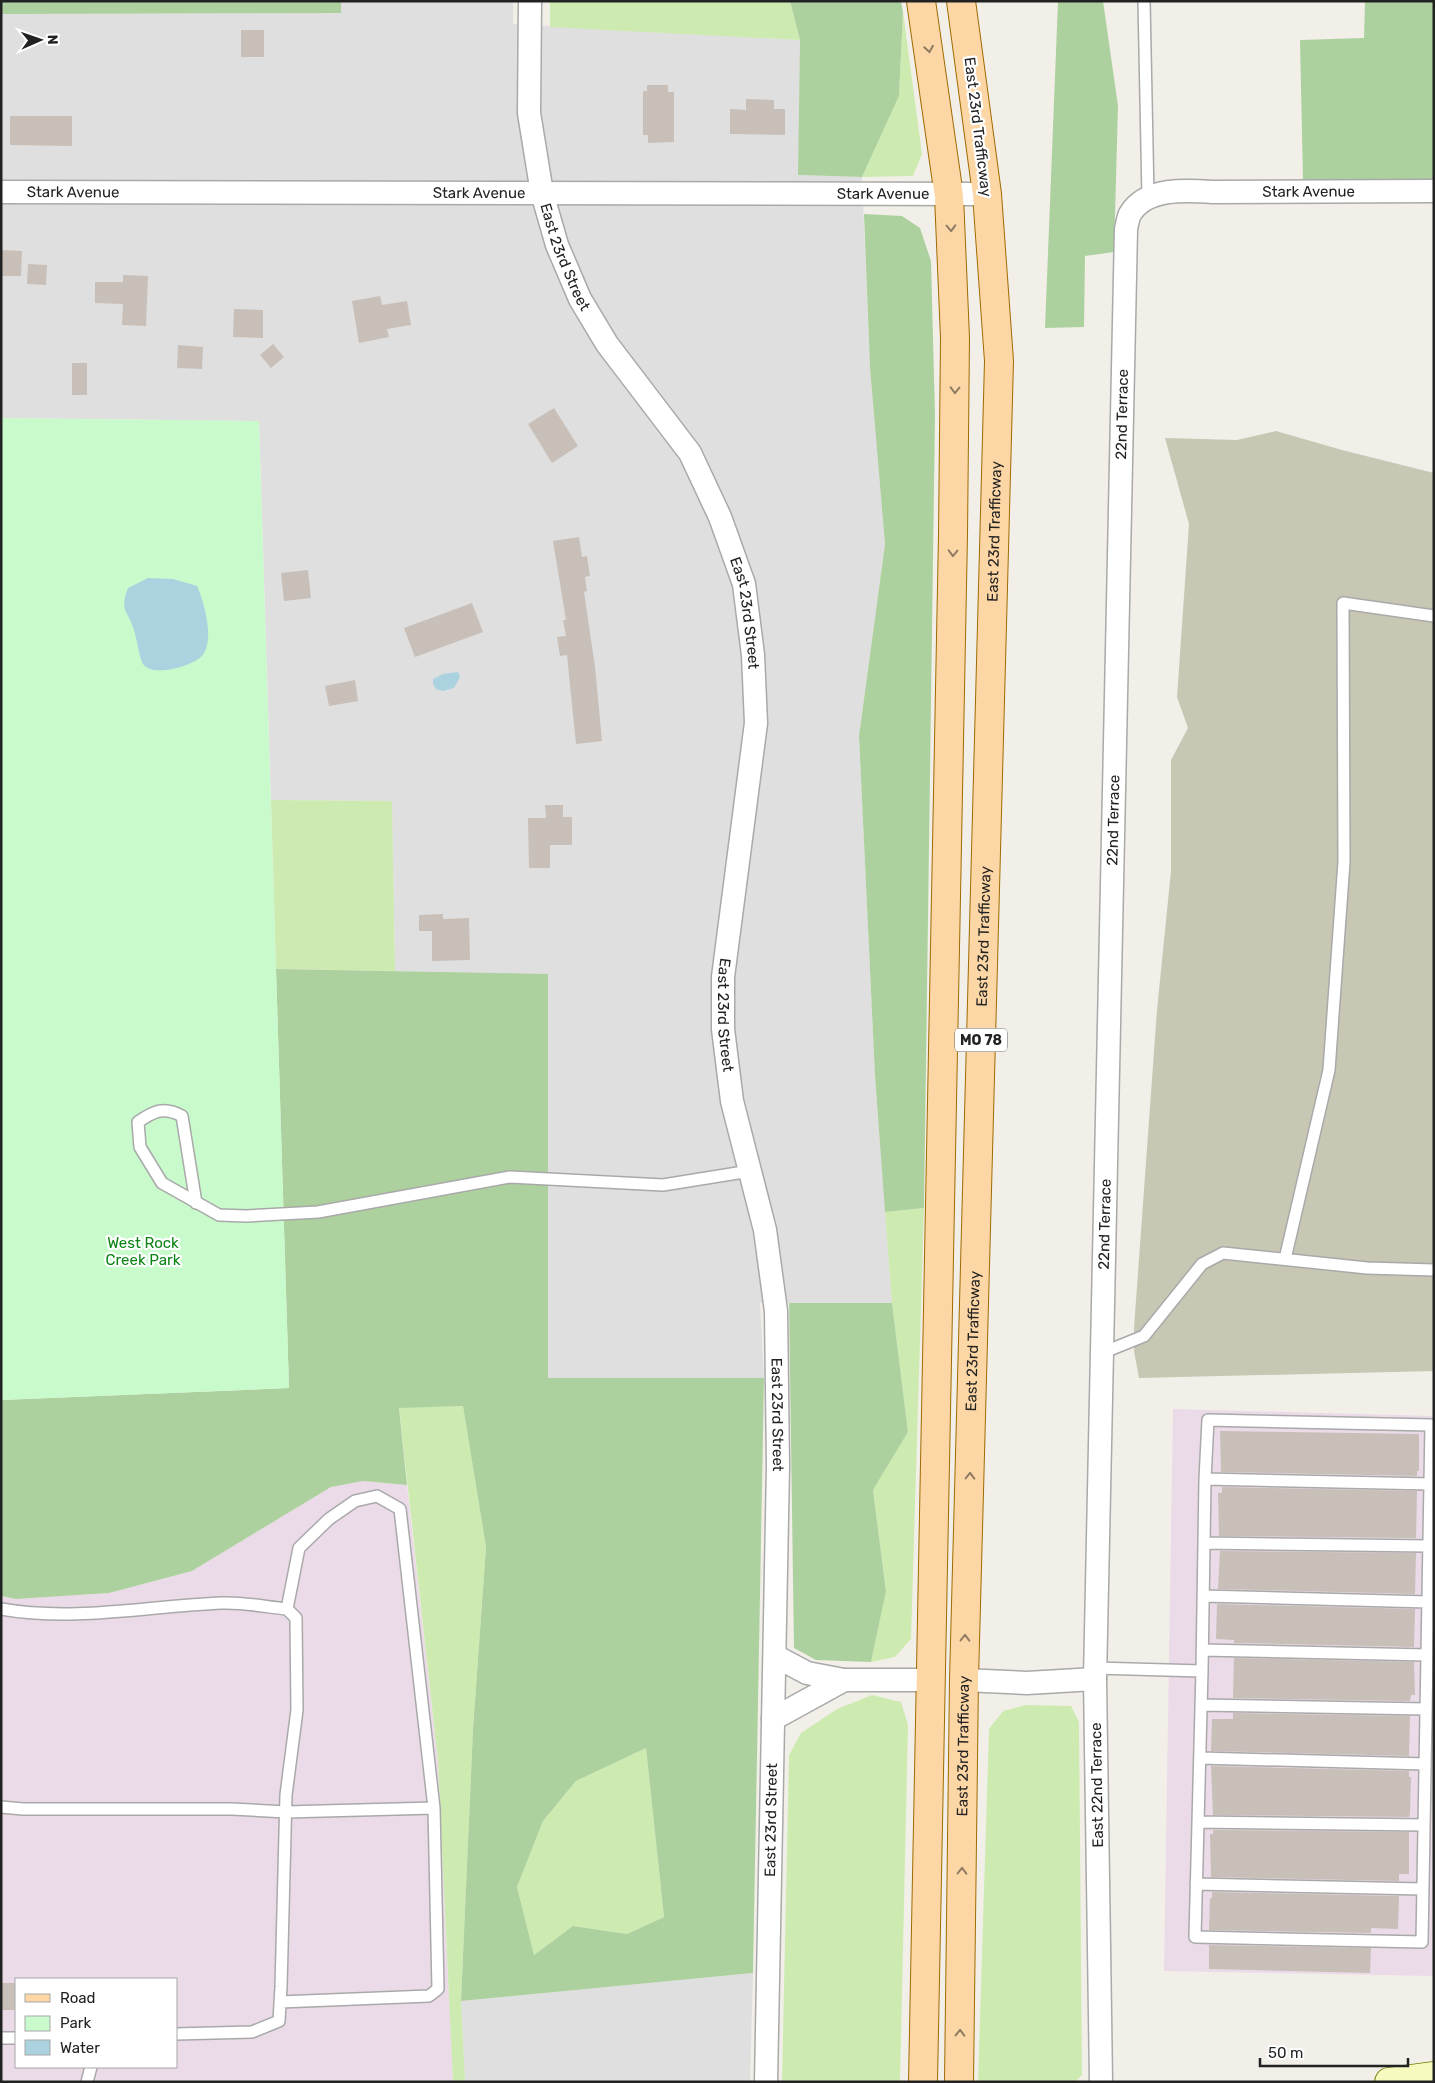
<svg xmlns="http://www.w3.org/2000/svg" width="1435" height="2083" font-family="Rubik,sans-serif">
<style>
.residential{fill:#e0dfdf}
.industrial{fill:#ebdbe8;fill-rule:evenodd}
.construction{fill:#c7c7b4}
.grass{fill:#cdebb0}
.forest{fill:#add19e;fill-rule:evenodd}
.park{fill:#c8facc}
.water{fill:#aad3df}
.building{fill:#c7bfb8}
.lines{fill:none;stroke-linecap:round;stroke-linejoin:round}
.lane-casing{stroke:#a9a9a9;stroke-width:14}
.street-casing{stroke:#a9a9a9;stroke-width:25}
.secondary-casing{stroke:#707d05;stroke-width:30}
.primary-casing{stroke:#a06b00;stroke-width:30}
.lane{stroke:#fff;stroke-width:11}
.street{stroke:#fff;stroke-width:22}
.secondary{stroke:#f7fabf;stroke-width:28}
.primary{stroke:#fcd6a4;stroke-width:28}
.oneway{stroke:#8f7c63}
.labels{text-anchor:middle;dominant-baseline:central;stroke-width:4.5;stroke-linejoin:round;paint-order:stroke}
.shield{fill:#fff;stroke:#646464;stroke-width:1}
.shield-label{font-size:14px;font-weight:bold;fill:#222}
.street-label{font-size:15px;fill:#222;stroke:#fff}
.park-label{font-size:15px;fill:#0c8416;stroke:#fff}
</style>
<rect width="100%" height="100%" fill="#f2efe9"/>
<!-- residential -->
<path class="residential" d="M341,1H513V24L800,40L799,175L862,177L870,368L885,544L859,736L875,1076L892,1303H760L764,1378H548V975L395,971L392,801L271,800L259,421L1,418V14L341,13Z
M753,1973L750,2082H465L461,2001Z"/>
<!-- industrial -->
<path class="industrial" d="M1173,1409L1434,1416V1976L1164,1971Z
M363,1481L407,1485L438,1761L453,2082H1V1596L16,1599L109,1593L192,1571L331,1487ZM16,1979H176V2067H16Z"/>
<!-- construction -->
<path class="construction" d="M1276,431L1342,450L1434,473V1371L1139,1378L1134,1351V1328L1157,1010L1171,871V760L1188,728L1177,697L1189,524L1165,438L1237,440Z"/>
<!-- grass -->
<path class="grass" d="M550,1H790L800,40L550,27Z
M903,12L922,154L913,176L862,177L899,96Z
M271,800L392,801L395,971L276,969Z
M924,1208L911,1639L895,1657L871,1662L886,1590L873,1490L908,1432L892,1303L885,1212Z
M463,1406L486,1547L473,1729L461,2001L465,2082H453L438,1761L399,1407Z
M872,1695L901,1702L908,1725L900,2082H782L789,1755L801,1733L837,1709Z
M1026,1705L1071,1706L1079,1722L1082,2075L1075,2082H978L989,1729L1003,1711Z
M646,1748L664,1917L627,1934L573,1926L534,1955L517,1887L543,1821L576,1781Z"/>
<!-- forest -->
<path class="forest" d="M1,1H341V13L1,14Z
M790,1H901L903,12L899,96L862,177L798,175L800,40Z
M1058,1H1103L1118,106L1114,252L1085,256L1084,327L1045,328Z
M1365,1H1434V181H1303L1300,40L1364,38Z
M864,214L902,216L920,228L931,261L935,415L924,1208L885,1212L875,1076L859,736L885,544L870,368Z
M276,969L548,974V1378H764L753,1973L461,2001L473,1729L486,1547L463,1406L399,1408L407,1485L363,1481L331,1487L192,1571L109,1593L16,1599L1,1596V1400L289,1388ZM646,1748L664,1917L627,1934L573,1926L534,1955L517,1887L543,1821L576,1781Z
M789,1303H892L908,1432L873,1490L886,1591L871,1662L816,1660L794,1648Z"/>
<!-- park -->
<path class="park" d="M1,418L259,421L289,1388L1,1400Z"/>
<!-- water -->
<path class="water" d="M148,578L173,579L197,586C204,602 214,637 204,653C197,666 152,678 143,664C139,657 137,639 134,630C128,610 119,612 128,588Z
M458,672L460,677L454,688L443,691L436,689L433,684V679L443,674Z"/>
<!-- building -->
<path class="building" d="M241,30H264V57H241Z
M647,85H668V92H674V142L648,143V135H643V91H647Z
M746,99L774,100V109H785V135L730,134V109L746,110Z
M10,116H72V146L10,145Z
M1,250L22,251L21,276H1Z
M28,264L47,265L46,285L27,284Z
M123,275L148,276L146,326L122,325L123,304L95,303V282H123Z
M380,296L382,305L407,301L411,325L387,329L389,337L359,343L352,301Z
M234,309L263,310V338L233,337Z
M273,344L284,357L271,368L260,355Z
M178,345L203,347L202,369L177,368Z
M72,363H87V395H72Z
M554,408L578,446L552,463L528,424Z
M579,537L582,557L587,556L590,576L585,577L587,591L584,592L595,667L602,741L576,744L567,655L560,656L557,637L566,636L563,620H566L553,541Z
M308,570L311,598L284,601L281,573Z
M472,603L483,632L415,657L404,628Z
M355,680L358,701L329,706L325,686Z
M545,805H563V817H572V845H550V868H529L528,818H546Z
M443,914V919L469,918L470,960L432,961V931H419V915Z
M1220,1431L1419,1434V1471H1417V1476L1221,1472Z
M1222,1487L1417,1491L1416,1538L1219,1536L1218,1493H1222Z
M1220,1551L1416,1553L1415,1594L1218,1589Z
M1217,1604L1415,1609L1414,1647L1234,1643V1640L1216,1639Z
M1234,1658L1414,1662L1415,1695H1411L1410,1701L1233,1698Z
M1233,1713L1410,1716L1409,1756L1211,1751L1212,1719H1233Z
M1211,1766L1409,1771V1777H1411L1410,1814L1409,1817L1213,1815Z
M1213,1830L1409,1832V1874H1399V1881L1211,1877L1210,1834H1213Z
M1212,1892L1399,1896L1398,1929L1371,1928V1933L1209,1930L1210,1898H1212Z
M1209,1945L1371,1948L1370,1973L1209,1969Z
M1,1983H16V2010H1Z"/>
<g class="lines">
<defs>
<path id="lane" d="M1144,1L1148,197
M196,1203L182,1116C164,1106 154,1111 138,1122L140,1147L162,1183L219,1215L246,1216L318,1212L510,1177L663,1185L750,1171
M1285,1259L1329,1070L1344,862L1343,603L1434,616
M1102,1353L1144,1336L1202,1264L1223,1253L1367,1268L1434,1270
M1204,1543L1429,1546
M1203,1596L1428,1602
M1,1609C75,1622 148,1606 222,1603C244,1602 266,1607 287,1609L296,1618L297,1710L286,1795L281,1987L279,2021L252,2032L176,2034
M287,1609L299,1548L329,1519L355,1501L377,1496L400,1509L434,1808
M1202,1650L1427,1655
M1095,1668L1202,1671L1195,1937L1422,1942L1431,1425L1208,1420L1205,1479
M1202,1671L1205,1479L1430,1484
M1201,1705L1426,1709
M1200,1758L1425,1764
M1,1807L23,1809H232L286,1812L434,1808L438,1989L429,1996L280,2002
M1198,1822L1424,1825
M1196,1884L1423,1889
M1,2038H16
M87,2082L91,2067"/>
<g id="street">
<path id="s1" d="M530,1L529,113L542,193L557,245L580,299L607,344L690,453L720,517L744,584L753,655L756,723L723,977V1029L732,1101L765,1230L776,1311L778,1466L766,2082"/>
<path id="s2" d="M1,192L987,194"/>
<path d="M775,1656L807,1673L844,1680"/>
<path d="M964,1680L1027,1683L1095,1679"/>
<path d="M773,1719L844,1680H929"/>
<path id="s3" d="M1101,2082L1095,1679L1126,229C1127,225 1128,218 1130,214C1146,187 1187,190 1213,192L1434,191"/>
</g>
<path id="secondary" d="M1389,2082L1434,2076"/>
<g id="primary">
<path d="M921,1L949,196L955,338L953,535L923,2082"/>
<path id="s4" d="M959,2082L964,1680L999,361L987,194L961,1"/>
</g>
</defs>
<!-- lane casing -->
<use href="#lane" class="lane-casing"/>
<!-- street casing -->
<use href="#street" class="street-casing"/>
<!-- secondary casing -->
<use href="#secondary" class="secondary-casing"/>
<!-- primary casing -->
<use href="#primary" class="primary-casing"/>
<!-- lane -->
<use href="#lane" class="lane"/>
<!-- street -->
<use href="#street" class="street"/>
<!-- secondary -->
<use href="#secondary" class="secondary"/>
<!-- primary -->
<use href="#primary" class="primary"/>
</g>
<!-- one-way arrows -->
<defs><path id="oneway-chevron" d="M-2-3.5L2.5 0L-2 3.5" fill="none" stroke-width="1.6" stroke-linecap="round" stroke-linejoin="round" transform="scale(1.25)"/></defs>
<g class="oneway">
<use href="#oneway-chevron" transform="translate(929 49) rotate(81)"/>
<use href="#oneway-chevron" transform="translate(951 228) rotate(88)"/>
<use href="#oneway-chevron" transform="translate(955 390) rotate(91)"/>
<use href="#oneway-chevron" transform="translate(953 553) rotate(91)"/>
<use href="#oneway-chevron" transform="translate(970 1476) rotate(-89)"/>
<use href="#oneway-chevron" transform="translate(965 1638) rotate(-89)"/>
<use href="#oneway-chevron" transform="translate(962 1871) rotate(-89)"/>
<use href="#oneway-chevron" transform="translate(960 2033) rotate(-89)"/>
</g>
<g class="labels">
<!-- shield labels -->
<rect class="shield" x="955" y="1028.5" width="52" height="23" rx="4"/>
<g class="shield-label">
<text x="981" y="1040">MO 78</text>
</g>
<!-- street labels -->
<g class="street-label">
<text transform="translate(978 127) rotate(83)">East 23rd Trafficway</text>
<text stroke="none"><textPath href="#s2" startOffset="72">Stark Avenue</textPath></text>
<text stroke="none"><textPath href="#s3" startOffset="2055">Stark Avenue</textPath></text>
<text stroke="none"><textPath href="#s2" startOffset="478">Stark Avenue</textPath></text>
<text stroke="none"><textPath href="#s2" startOffset="882">Stark Avenue</textPath></text>
<text stroke="none"><textPath href="#s1" startOffset="261">East 23rd Street</textPath></text>
<text stroke="none"><textPath href="#s3" startOffset="1668">22nd Terrace</textPath></text>
<text stroke="none"><textPath href="#s4" startOffset="1551">East 23rd Trafficway</textPath></text>
<text stroke="none"><textPath href="#s1" startOffset="666">East 23rd Street</textPath></text>
<text stroke="none"><textPath href="#s3" startOffset="1262">22nd Terrace</textPath></text>
<text stroke="none"><textPath href="#s4" startOffset="1146">East 23rd Trafficway</textPath></text>
<text stroke="none"><textPath href="#s1" startOffset="1071">East 23rd Street</textPath></text>
<text stroke="none"><textPath href="#s3" startOffset="858">22nd Terrace</textPath></text>
<text stroke="none"><textPath href="#s4" startOffset="741">East 23rd Trafficway</textPath></text>
<text stroke="none"><textPath href="#s1" startOffset="1476">East 23rd Street</textPath></text>
<text stroke="none"><textPath href="#s4" startOffset="336">East 23rd Trafficway</textPath></text>
<text transform="translate(1097 1785) rotate(-91)">East 22nd Terrace</text>
<text transform="translate(771 1820) rotate(-89)">East 23rd Street</text>
</g>
<!-- park labels -->
<g class="park-label">
<text x="143" y="1243">West Rock<tspan x="143" dy="17">Creek Park</tspan></text>
</g>
</g>
<!-- border -->
<rect width="1435" height="2083" fill="none" stroke="#222222" stroke-width="5"/>
<!-- legend -->
<rect x="15" y="1978" width="162" height="90" fill="#ffffff" stroke="#a7a7a7"/>
<rect x="25" y="1994" width="25" height="8" fill="#fcd6a4" stroke="#a7a7a7"/>
<text x="60" y="2003" font-size="15" fill="#222222">Road</text>
<rect x="25" y="2016" width="25" height="15" fill="#c8facc" stroke="#a7a7a7"/>
<text x="60" y="2028" font-size="15" fill="#222222">Park</text>
<rect x="25" y="2040" width="25" height="15" fill="#aad3df" stroke="#a7a7a7"/>
<text x="60" y="2053" font-size="15" fill="#222222">Water</text>
<!-- north arrow -->
<g transform="translate(40 40) rotate(88)" stroke="#ffffff" stroke-width="4" paint-order="stroke">
<path d="M0-4L9 19L0 12L-9 19Z" fill="#222222"/>
<text y="-8" font-size="14" font-weight="bold" text-anchor="middle" fill="#222222">N</text>
</g>
<!-- scale -->
<path d="M1260 2058v8h148v-8" fill="none" stroke="#222222" stroke-width="2.5"/>
<text x="1268" y="2058" font-size="15" fill="#222222" stroke="#ffffff" stroke-width="4" paint-order="stroke">50 m</text>
</svg>
